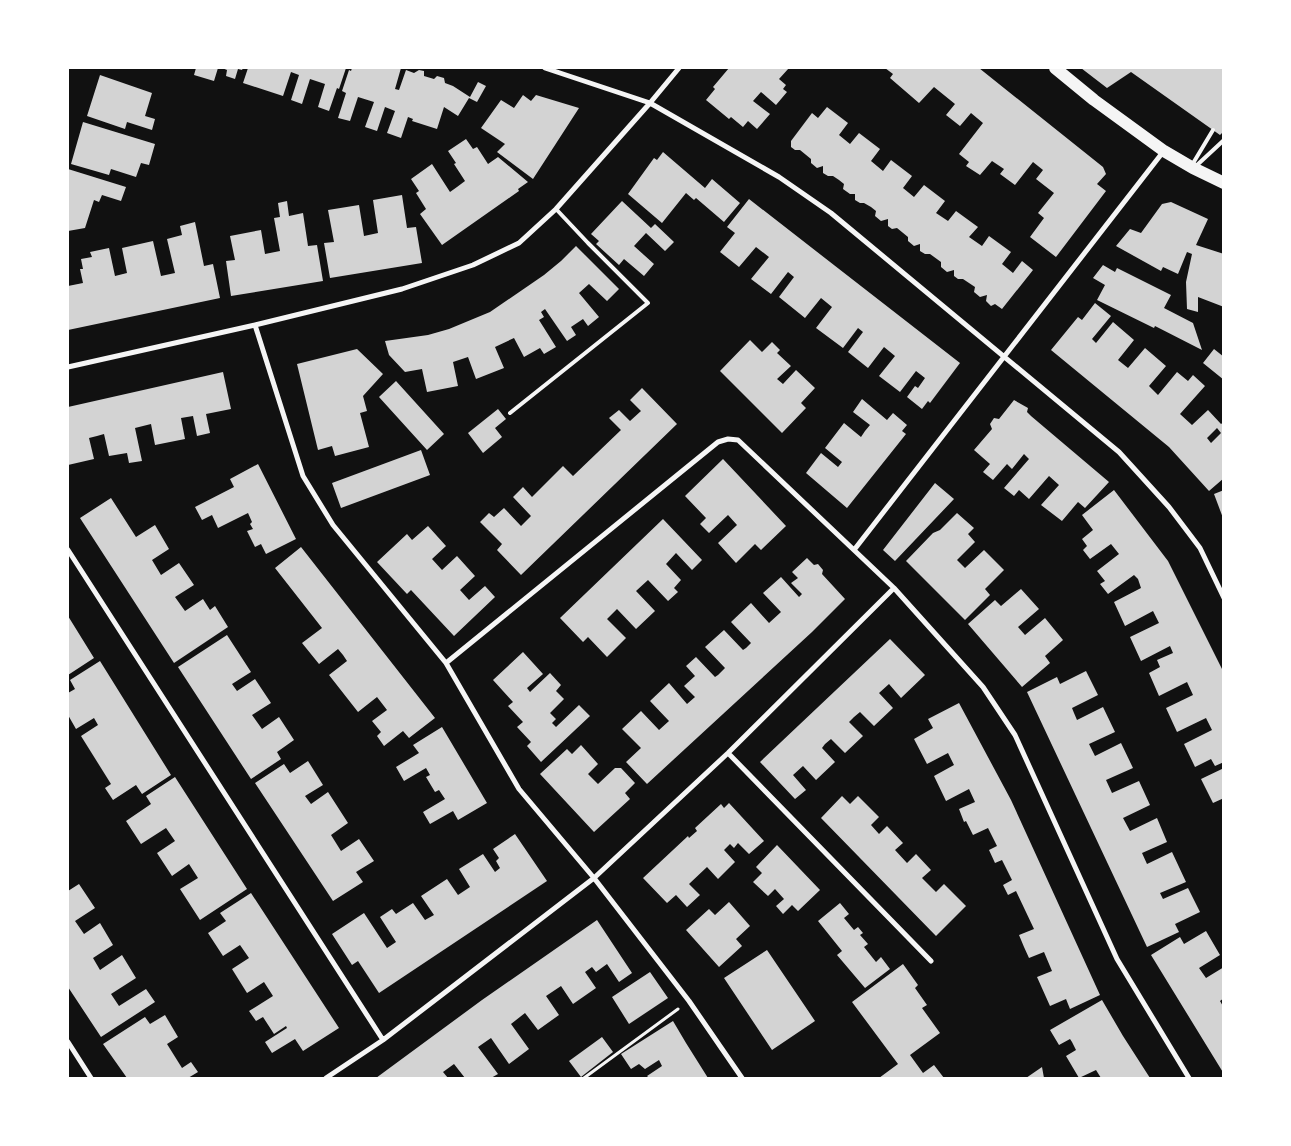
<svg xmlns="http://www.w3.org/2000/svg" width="1291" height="1146" font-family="'Fira Sans Condensed',sans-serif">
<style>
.building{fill:#d3d3d3;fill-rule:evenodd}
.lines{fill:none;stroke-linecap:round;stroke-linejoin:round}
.path{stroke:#f5f5f5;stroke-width:3}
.service{stroke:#f5f5f5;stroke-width:4}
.minor{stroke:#f5f5f5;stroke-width:5}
.primary{stroke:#f5f5f5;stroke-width:12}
</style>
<rect width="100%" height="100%" fill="#111"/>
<!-- building -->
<path class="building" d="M196,68H218L214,81L194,75Z
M222,68H243L242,70L238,69L235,79L226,76L227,70Z
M248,68H346L339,89L337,88L329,111L318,107L325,84L310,79L302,104L291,100L299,75L291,72L283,96L243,83Z
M352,68H401L395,89L399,90L406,70L414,73L419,70L424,71V76L434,79L437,76L444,78L445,83L453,86L470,97L478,82L486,86L477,102L469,98L458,116L444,107L437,129L412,121L413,119L408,117L401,138L387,133L395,111L385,107L377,131L365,127L374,102L358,97L350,121L338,118L346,93L342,91L349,70L351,71Z
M729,68H789L779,79L786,85L783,89L787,92L776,105L761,92L753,101L770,114L757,129L748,121L743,127L731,117L729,119L706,100L715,89L713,87Z
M885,68H979L1103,167L1106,174L1097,184L1106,191L1056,257L1030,237L1044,218L1038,213L1054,193L1036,179L1043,170L1033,162L1015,185L1000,174L1004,169L992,161L980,175L966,166L969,162L959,154L983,123L971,113L960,126L946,115L955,104L934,87L919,103L890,78L893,74Z
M1081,68H1221L1224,69V131L1220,135L1131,72L1107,88Z
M100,75L152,93L145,116L155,119L152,130L127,122L125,129L87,116Z
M523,95L531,101L536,95L579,108L533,179L497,152L505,144L481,128L501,100L514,108Z
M827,107L848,123L839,135L850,144L859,133L880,149L871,161L883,171L891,160L912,176L903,188L914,197L924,185L945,201L936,213L948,221L956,211L978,227L969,237L982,246L989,236L1011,252L1002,264L1013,273L1022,261L1033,270L1002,309L995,304L991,306L986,301L987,295L980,297L974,292L975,287L963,279H958L954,276V270L947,272L941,267V262L930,254H925L920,251V244L914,246L908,241V237L897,228L892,229L888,226V219L881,221L875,216L876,211L871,207L864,203H860L855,200V194H850L843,189L844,184L839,180L833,176H828L823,173V166L817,168L811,163V159L800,150H795L791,147V141L812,113L818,118Z
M83,122L155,144L149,165L141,163L136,177L111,169L109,175L71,164Z
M466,139L473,149L477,147L488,164L498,157L528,182L518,189L519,191L442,245L420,214L426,209L416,193L419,191L411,179L432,164L450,192L457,187L465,181L454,164L456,163L448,151Z
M663,152L705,188L712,179L740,203L724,222L696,198L694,200L686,193L662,223L628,194L654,158L657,160Z
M68,169L126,187L121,201L102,195L99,202L94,200L85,228L68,231Z
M402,195L407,228L416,227L422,263L330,278L324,243L334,242L328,210L359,205L364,236L378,233L373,200Z
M749,199L960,363L930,403L928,401L922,409L907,397L915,386L918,388L925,378L916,371L900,392L879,376L895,356L884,347L868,368L848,352L863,332L858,328L843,348L816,328L832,307L821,298L805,318L779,297L794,277L788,272L771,294L751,279L769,257L756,247L739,267L720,252L735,233L727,227Z
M287,201L289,216L303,213L308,246L317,245L323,281L231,296L226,261L235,260L230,236L261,230L265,254L280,251L274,218L280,217L278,203Z
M622,201L651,228L655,224L674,242L665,251L646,233L634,246L654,264L644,276L624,259L619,265L596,244L599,241L591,234Z
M1171,202L1208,219L1196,245L1224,254V307L1198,297V312L1187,309L1186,282L1192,254L1187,252L1178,274L1163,267L1161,271L1116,246L1130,229L1141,233L1162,204Z
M195,222L204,266L213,264L220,298L68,330V286L83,283L80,269H83L81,259L92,257L90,252L109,248L115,276L127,273L122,248L153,241L161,276L175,273L167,239L182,235L180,226Z
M576,246L619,289L607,301L589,284L579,293L599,317L588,326L583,319L571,327L576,335L567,341L545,309L541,312L544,317L539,320L556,347L544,354L540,348L524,357L514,338L495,347L504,368L476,379L468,357L453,362L458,386L427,392L422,369L405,372L389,355L385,341L428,335L449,329L490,312L544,275L561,261Z
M1103,265L1115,272L1117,268L1171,295L1164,308L1193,323L1202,350L1155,326L1154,328L1097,300L1105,285L1093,278Z
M1095,303L1111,316L1092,339L1096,343L1113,322L1134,340L1118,360L1128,368L1145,348L1166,366L1149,386L1158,395L1177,372L1188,381L1193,375L1205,386L1180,414L1192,425L1208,410L1221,424L1224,422V478L1209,491L1169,447L1051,350L1078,317L1082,320ZM1217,428L1221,433L1211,443L1207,438Z
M750,340L762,352L772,342L780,350L777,353L791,366L777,379L783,384L796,370L815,388L801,403L806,408L782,433L720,371Z
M357,349L383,374L363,396L367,411L360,413L369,447L335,456L332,446L318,450L297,364Z
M1214,349L1224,357V380L1203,363Z
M223,372L231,409L206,414L210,433L197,436L193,416L181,418L185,439L155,445L151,424L135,428L142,461L129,463L127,453L109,456L104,434L97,436L89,438L94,459L68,465V407Z
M396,381L444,434L427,450L379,397Z
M642,388L677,424L521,575L497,550L502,544L480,522L489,513L494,517L504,508L521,526L531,516L513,497L523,487L532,497L563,466L573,476L621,430L609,418L619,410L630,421L641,411L630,400Z
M862,399L887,420L893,413L907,425L902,431L906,434L847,508L806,473L821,453L838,467L842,462L825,448L844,423L861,437L865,431L870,425L853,412Z
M1014,400L1028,408L1027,412L1031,416L1109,482L1085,508L1078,502L1062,521L1041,505L1059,485L1049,476L1029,499L1019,490L1014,496L1004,488L1029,459L1024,454L1012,469L1007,464L993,480L983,472L990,464L974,450L992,429L990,424L994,418L999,419Z
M498,409L506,419L495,428L502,437L483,453L468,433Z
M421,450L430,475L341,508L332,483Z
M723,459L786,526L761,550L755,544L736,563L718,543L737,525L728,515L709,533L700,524L706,518L685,496Z
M258,464L296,539L266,554L261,544L255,547L247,531L253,529L250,524L252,522L248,513L218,528L212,515L202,520L195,507L234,487L230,479Z
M935,483L954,499L895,561L883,550Z
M1114,490L1168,561L1224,673V762L1215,766L1211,759L1195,767L1184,744L1212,730L1206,718L1177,732L1166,708L1193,695L1187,682L1159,696L1149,673L1160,667L1157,660L1173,653L1170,646L1141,661L1130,637L1159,623L1153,611L1125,626L1114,602L1141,588L1138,579L1134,575L1108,594L1100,584L1105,581L1097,571L1119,554L1111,544L1090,559L1083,550L1087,546L1082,539L1093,530L1082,515Z
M1224,490V517L1223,518L1214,494Z
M111,498L136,537L155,525L169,549L152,560L161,575L179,563L194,585L175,597L185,611L203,599L210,610L215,606L228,627L174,663L80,518Z
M957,513L974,528L968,534L975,542L957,560L965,568L984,550L1004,570L985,589L990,595L965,620L906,561L933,533L940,530Z
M663,519L702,560L692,570L676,553L666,564L681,580L674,588L678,592L668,601L648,580L636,591L655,611L636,629L617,609L607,619L626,638L607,657L588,637L583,642L560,618Z
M428,526L446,546L432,559L442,570L457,556L475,576L460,590L469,600L485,586L495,597L454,636L411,590L407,594L377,562L407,534L412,540Z
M301,547L435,718L409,738L403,731L384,746L377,736L381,732L372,721L387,710L377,697L358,712L329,675L347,661L343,655L338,649L319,664L302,643L322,628L275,568Z
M807,558L814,565L818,564L823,570L822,574L845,599L812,632L647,784L626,762L641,748L622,729L641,711L659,730L669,721L650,701L669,683L687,704L695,697L684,686L695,676L686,666L696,657L715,677L718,675L725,668L705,647L724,630L743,650L746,648L751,643L731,622L751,603L769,623L781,612L763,593L781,577L799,597L802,594L791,583L798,578L792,572Z
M1021,589L1039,609L1018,627L1025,635L1045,618L1063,640L1045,656L1050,663L1022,687L968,624L995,600L1001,606Z
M68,616L94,658L68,675Z
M227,635L251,672L232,684L237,691L255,679L271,703L252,715L262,729L279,717L294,740L277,752L281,759L251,779L178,667Z
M890,639L925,675L901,698L889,684L879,693L893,708L874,726L860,712L854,717L849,722L863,736L845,753L831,739L825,744L822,748L835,762L816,780L803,766L793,775L806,790L795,799L760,762Z
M523,652L543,674L527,688L530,692L550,673L561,685L556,691L564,699L550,713L556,719L552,723L556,727L579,705L590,716L541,762L527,746L531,742L517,727L523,722L508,706L513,702L493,680Z
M100,661L171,775L142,794L136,785L113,800L105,788L111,784L81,736L98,725L94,718L76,729L68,715V693L75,689L70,680Z
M1086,671L1098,695L1072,708L1074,713L1077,720L1103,707L1115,732L1089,744L1095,756L1121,743L1133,768L1106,780L1112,793L1139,781L1150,805L1123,818L1130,831L1157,818L1167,842L1142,853L1147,864L1172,852L1186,882L1160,893L1163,899L1188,888L1200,912L1175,924L1179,932L1147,947L1027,692L1057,677L1060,684Z
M959,703L1011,800L1100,995L1070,1009L1066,999L1050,1006L1037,977L1052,971L1044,952L1029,958L1024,947L1019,935L1034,929L1016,891L1008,895L1003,885L1012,880L1002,860L995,863L989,850L997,846L988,828L973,835L966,821L964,822L959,809L975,802L969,789L946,801L934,776L954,765L948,753L927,764L914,739L933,728L928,719Z
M442,727L487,803L458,820L453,811L430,824L423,812L445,799L439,790L435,792L426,777L430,775L426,768L404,781L396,767L419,753L413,745Z
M581,745L598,764L588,774L598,784L615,768H621L635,783L625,793L630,799L594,832L540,774L567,749L572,754Z
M308,761L323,785L305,796L311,804L328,792L348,823L331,835L341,851L359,839L374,861L356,872L363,882L333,901L255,783L284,764L290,773Z
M1224,768V798L1213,803L1201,779Z
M175,777L247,889L200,920L180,889L198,878L189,864L172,876L157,853L175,841L166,828L141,844L126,821L151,804L146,796Z
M842,796L850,804L858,796L879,817L871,825L879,834L887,826L903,843L895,850L907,863L916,854L931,870L922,878L936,892L944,884L966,906L936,936L821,818Z
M729,803L764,841L749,854L738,843L734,848L730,844L724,850L735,862L718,879L707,867L689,884L700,895L687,907L676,895L667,903L643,878L688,836L689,838L697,831L695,828L721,804L724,808Z
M515,834L547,881L379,993L358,961L352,965L332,934L364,913L387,948L396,942L380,917L392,909L396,914L413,903L425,920L434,915L421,896L447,879L458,895L470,887L459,869L483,854L495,872L500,868L496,861L499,858L493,849Z
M777,845L820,890L798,911L792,905L783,914L776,906L784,899L775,889L768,896L753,882L762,873L756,867Z
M79,884L95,908L75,921L84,934L100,923L113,945L93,958L100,970L122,955L136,978L111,994L119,1006L146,989L155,1002L101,1037L68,987V891Z
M251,893L339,1028L303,1051L295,1039L272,1053L265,1042L287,1028L286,1026L274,1034L263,1017L256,1021L249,1011L273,996L264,982L247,993L232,969L249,958L240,945L223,956L208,933L226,921L220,913Z
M729,902L750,926L736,939L742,946L719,967L686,930L709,909L715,915Z
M840,903L849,914L844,918L854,930L858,927L863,933L860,935L868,944L864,947L876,962L881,957L890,969L865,988L837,955L842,951L818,921Z
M597,920L632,973L619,982L607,964L596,972L592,967L585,972L596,988L573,1004L561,986L546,996L559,1015L538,1030L525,1013L511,1024L529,1049L509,1064L491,1038L478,1047L498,1074L491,1078H465L454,1064L443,1072L448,1078H376L482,1000Z
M1206,931L1220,955L1199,968L1206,978L1224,967V998L1220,1001L1224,1008V1074L1151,955L1180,937L1184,944Z
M767,950L815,1021L772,1050L724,978Z
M903,964L918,985L915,988L927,1005L922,1008L940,1033L910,1055L923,1073L934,1065L944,1078H879L898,1064L852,1002Z
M650,972L668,998L629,1024L612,997Z
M1102,1000L1123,1036L1150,1078H1101L1096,1070L1079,1078L1066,1056L1076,1050L1072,1042L1070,1039L1059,1045L1050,1030Z
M165,1015L178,1037L167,1044L182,1068L191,1062L198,1072L188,1078H127L103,1044L145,1017L150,1024Z
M673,1021L686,1043L708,1078H649L647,1076L662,1066L659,1060L645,1069L639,1064L631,1069L621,1054Z
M602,1037L613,1052L581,1077L569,1061Z
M1042,1067L1044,1078H1026Z"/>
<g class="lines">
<!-- path -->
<path class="path" d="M584,1078L678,1009"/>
<!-- service -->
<path class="service" d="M1192,165L1213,130
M1196,166L1224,140
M510,413L648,303L588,243L556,209"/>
<!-- minor -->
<path class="minor" d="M545,68L650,103L779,177L831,213L1119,452L1169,507L1200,548L1224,598
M255,325L303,476L333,525L446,663L519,789L594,878L689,1001L742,1078
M68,367L255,325L402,289L473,265L519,243L556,209L650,103L679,68
M68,550L383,1040
M854,550L1163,152
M446,663L718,442L728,439L738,440L894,588L983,687L1015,735L1117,959L1189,1078
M728,753L931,961
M68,1042L91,1078
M326,1078L383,1040L594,878L728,753L894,588"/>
<!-- primary -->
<path class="primary" d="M1055,68L1094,100L1164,151L1193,168L1224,183"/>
</g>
<!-- border -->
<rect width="1291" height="1146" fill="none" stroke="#ffffff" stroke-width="138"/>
</svg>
